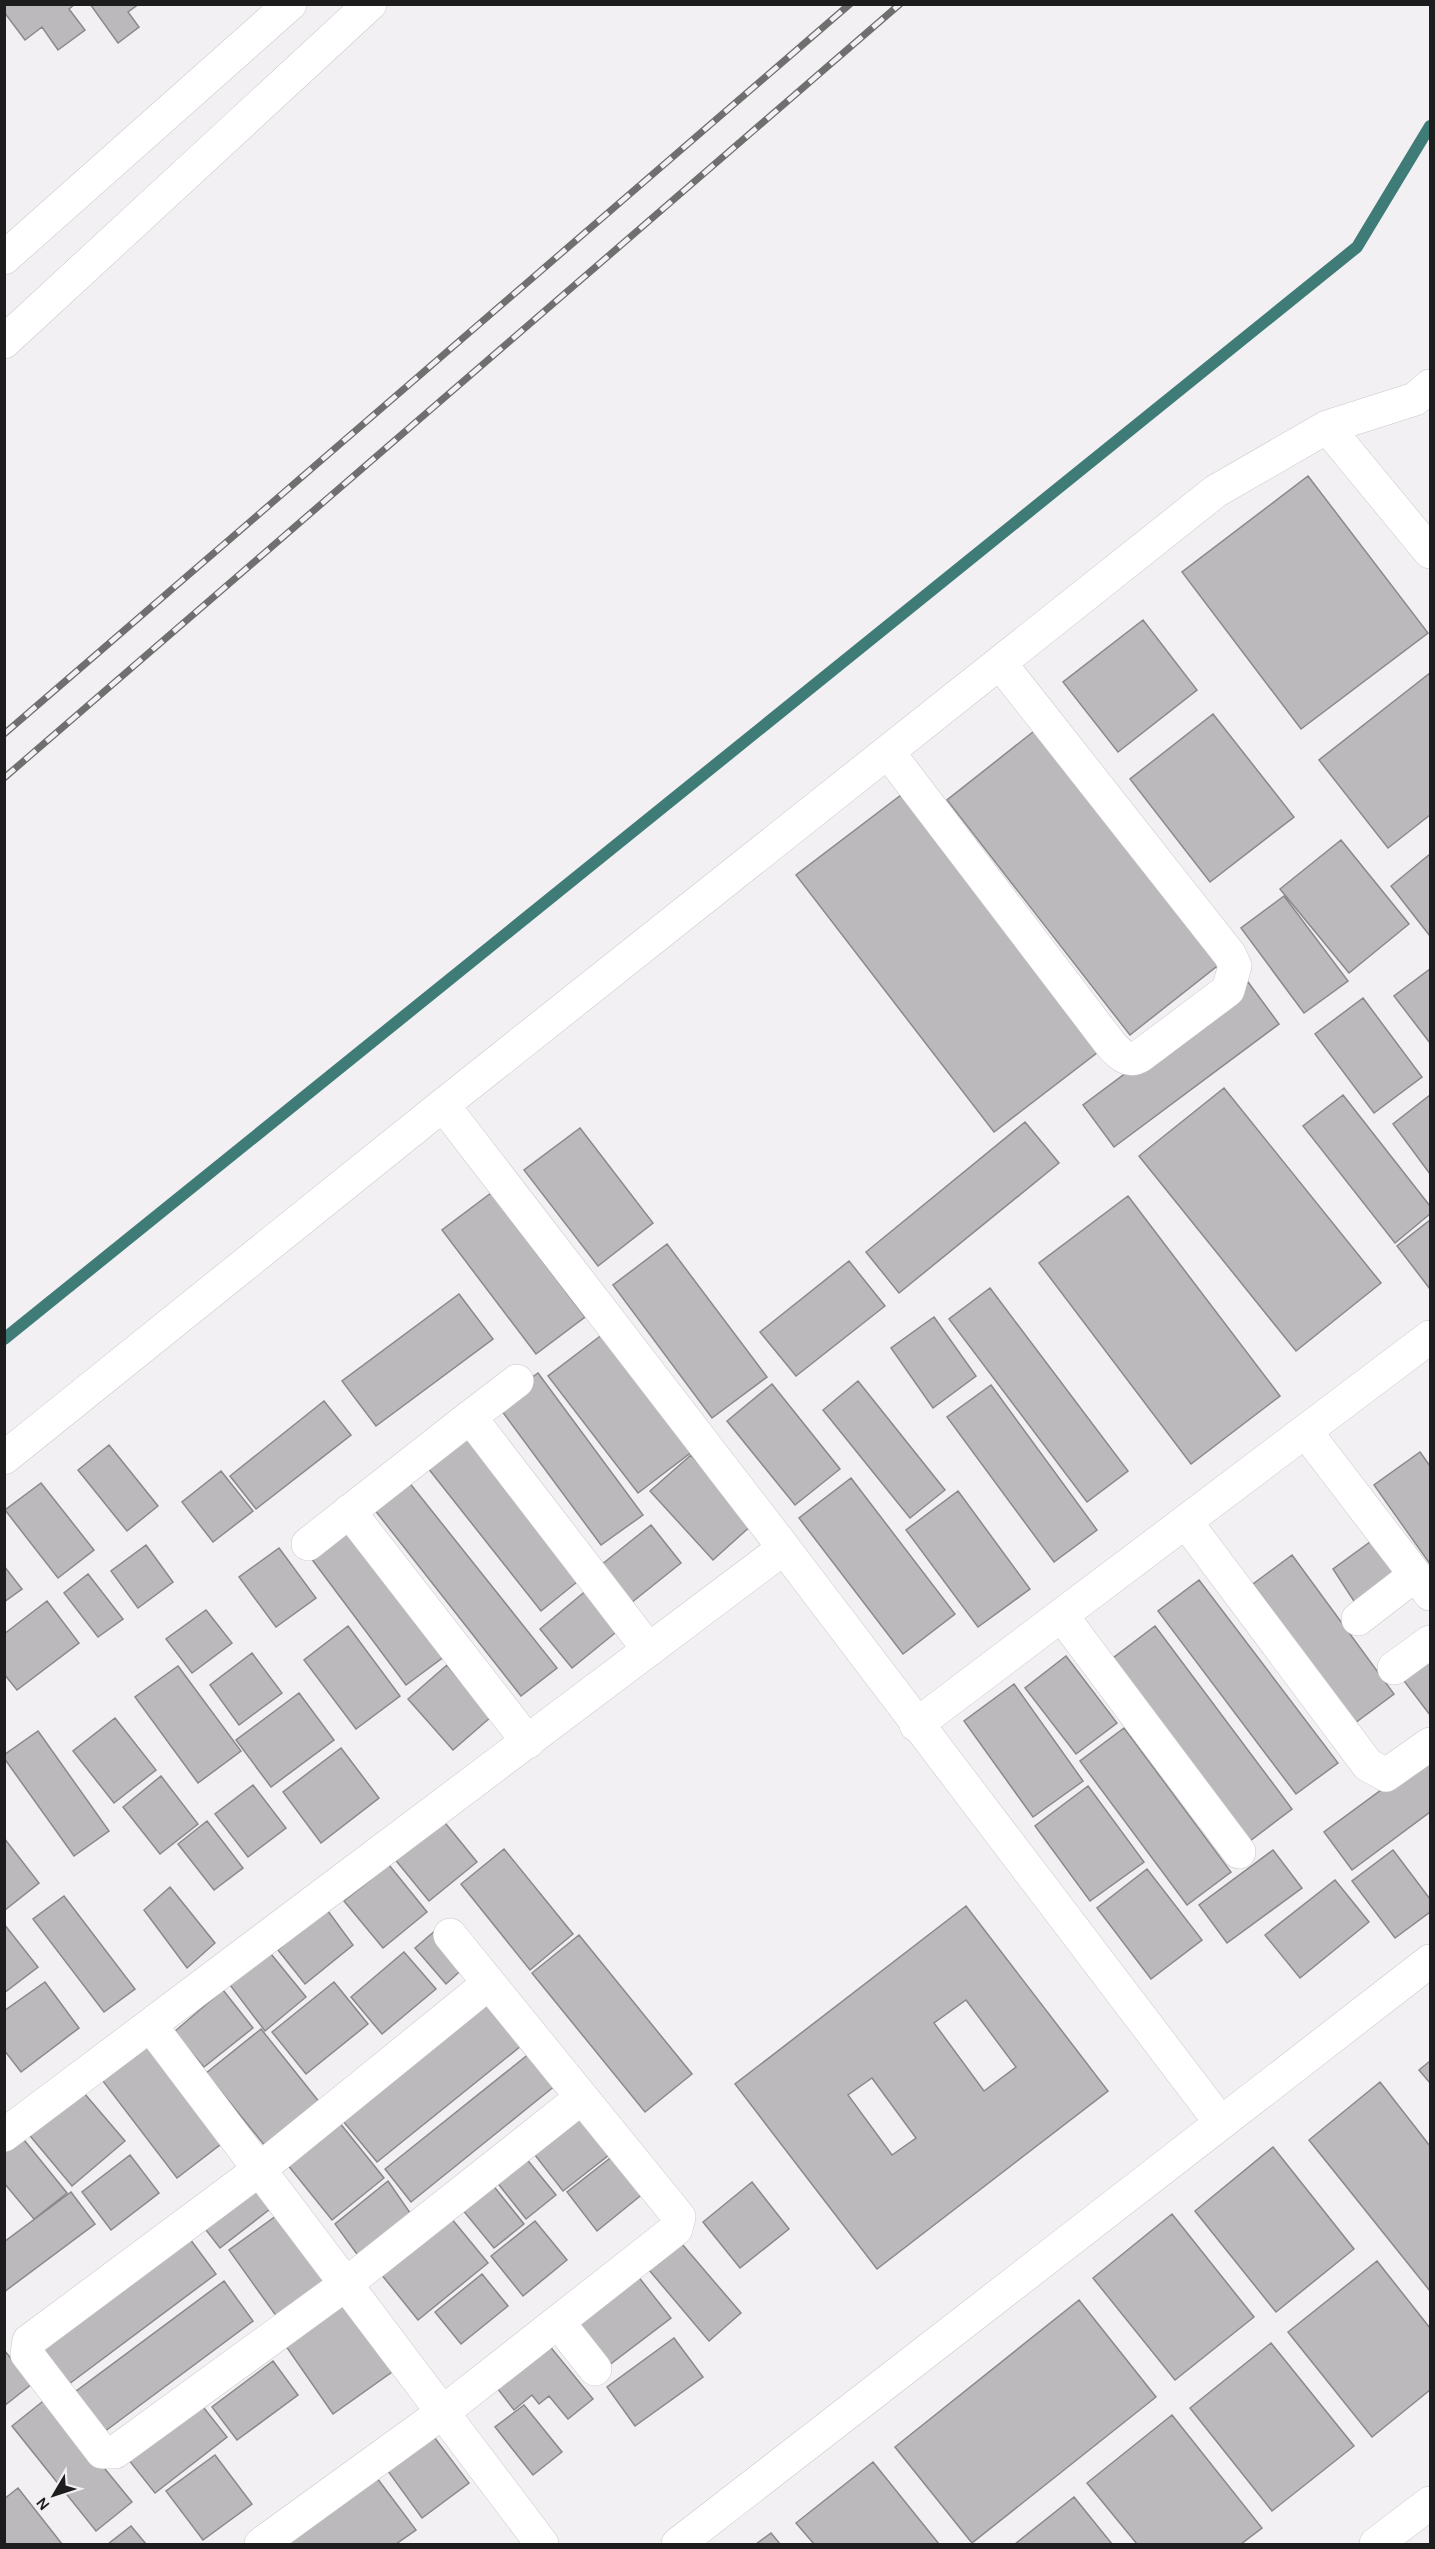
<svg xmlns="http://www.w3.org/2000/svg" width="1435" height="2549" font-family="Karla,sans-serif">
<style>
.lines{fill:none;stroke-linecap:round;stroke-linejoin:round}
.stream{stroke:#407c77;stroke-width:12}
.building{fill:#bbb9bb;stroke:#8b898b;stroke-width:1.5;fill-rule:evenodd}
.minor-casing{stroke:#cac8ca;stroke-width:34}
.minor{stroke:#fff;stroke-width:33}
.rail-casing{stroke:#706f70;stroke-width:7}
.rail{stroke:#f2f0f2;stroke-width:4.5;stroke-dasharray:14;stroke-linecap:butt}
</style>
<rect width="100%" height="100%" fill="#f2f0f2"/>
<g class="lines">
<!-- stream -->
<path class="stream" d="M4,1339L1357,247L1430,126"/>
</g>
<!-- building -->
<path class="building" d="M4,4H75L69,9L85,30L58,50L42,27L25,40L4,12Z
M90,4H139L128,12L139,27L118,43Z
M1308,476L1428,633L1301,729L1182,572Z
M1143,620L1197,690L1118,752L1063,682Z
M1430,673V815L1388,848L1319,760Z
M1213,714L1294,817L1210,882L1130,779Z
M1038,728L1221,963L1130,1035L947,800Z
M901,795L1098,1052L994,1132L796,875Z
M1341,840L1409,924L1349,973L1280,889Z
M1430,854V936L1391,886Z
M1284,896L1348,981L1304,1013L1241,928Z
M1430,969V1043L1394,996Z
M1248,982L1279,1024L1114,1147L1083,1105Z
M1363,998L1422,1077L1374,1113L1315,1034Z
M1224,1088L1381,1283L1296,1351L1139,1156Z
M1343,1095L1430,1206V1214L1395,1243L1303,1126Z
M1430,1095V1174L1393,1124Z
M1025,1122L1059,1163L899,1293L866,1252Z
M580,1128L653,1223L598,1266L524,1170Z
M491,1193L585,1317L536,1354L442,1230Z
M1128,1196L1280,1396L1191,1464L1039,1263Z
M1430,1220V1289L1397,1246Z
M667,1244L767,1377L712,1418L613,1285Z
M849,1261L885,1306L796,1376L760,1332Z
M990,1288L1128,1471L1087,1502L949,1319Z
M459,1294L493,1339L376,1426L342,1381Z
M934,1317L976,1376L933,1408L891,1348Z
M603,1334L693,1451L638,1493L548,1376Z
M538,1373L643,1515L601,1545L496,1403Z
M858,1381L945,1490L910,1518L823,1410Z
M772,1384L840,1469L795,1505L727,1421Z
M991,1385L1097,1530L1054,1562L947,1417Z
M324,1401L351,1435L256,1509L230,1476Z
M464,1431L582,1578L541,1611L424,1463Z
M109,1445L158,1506L127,1531L78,1470Z
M1420,1452L1430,1466V1564L1374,1485Z
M691,1455L753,1524L713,1560L650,1491Z
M221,1471L253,1511L213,1542L182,1502Z
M851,1478L955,1614L903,1654L799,1518Z
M408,1481L557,1668L521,1696L374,1509Z
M41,1483L94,1550L58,1578L5,1510Z
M958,1491L1030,1589L978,1627L906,1530Z
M344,1523L445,1656L406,1685L308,1554Z
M651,1525L681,1563L626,1607L596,1569Z
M1374,1539L1403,1579L1361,1612L1333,1569Z
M146,1545L173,1582L138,1608L111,1571Z
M279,1548L316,1598L276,1627L239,1577Z
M1292,1555L1394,1694L1355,1723L1253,1584Z
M4,1566L22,1589L4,1602Z
M88,1574L123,1619L98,1637L64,1593Z
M1199,1580L1338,1763L1296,1794L1158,1611Z
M588,1589L620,1629L572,1668L540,1629Z
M47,1601L79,1643L17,1690L4,1674V1634Z
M206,1610L232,1643L192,1673L166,1639Z
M348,1626L400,1696L356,1729L304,1660Z
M1155,1626L1292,1809L1250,1841L1113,1658Z
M252,1653L282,1693L239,1725L210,1685Z
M1430,1654V1715L1401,1677Z
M1066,1656L1117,1723L1076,1754L1025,1688Z
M447,1665L491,1717L453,1750L408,1699Z
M178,1666L241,1751L198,1783L135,1697Z
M1014,1684L1083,1781L1033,1817L964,1721Z
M299,1693L334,1740L271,1787L236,1740Z
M115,1718L156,1770L114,1803L73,1751Z
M1124,1728L1231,1872L1187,1905L1080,1761Z
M38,1731L109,1831L74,1856L4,1758V1755Z
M341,1748L379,1798L321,1843L283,1792Z
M1430,1754V1812L1352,1870L1324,1832Z
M161,1776L198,1824L160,1854L123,1807Z
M253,1785L286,1828L248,1857L215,1814Z
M1088,1786L1144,1862L1090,1901L1035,1826Z
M437,1813L477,1862L429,1901L389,1852Z
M207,1821L243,1868L214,1890L178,1844Z
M4,1838L39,1883L5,1910H4Z
M504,1849L573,1934L530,1970L461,1884Z
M1273,1850L1302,1888L1227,1943L1199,1905Z
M1393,1850L1430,1899V1912L1395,1938L1352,1881Z
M389,1865L427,1912L383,1948L344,1901Z
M1147,1869L1202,1940L1151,1979L1097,1908Z
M1335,1880L1369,1922L1300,1978L1265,1935Z
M170,1887L215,1943L187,1968L144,1910Z
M64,1896L135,1989L104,2012L33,1919Z
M966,1906L1108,2091L877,2269L735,2084ZM966,2000L1016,2067L984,2091L934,2023ZM872,2078L916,2138L892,2155L848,2095Z
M325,1907L353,1945L305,1984L278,1950Z
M4,1924L38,1967L4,1993Z
M437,1929L467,1965L446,1984L415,1948Z
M579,1935L692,2074L645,2112L532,1973Z
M404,1952L436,1989L382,2034L351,1997Z
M271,1954L306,1997L265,2031L230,1985Z
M45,1982L79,2028L21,2072L4,2050V2011Z
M334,1982L368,2024L306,2074L272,2032Z
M223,1990L253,2028L204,2067L174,2032Z
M492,2001L526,2042L377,2162L343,2121Z
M261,2029L324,2108L270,2152L206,2073Z
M144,2035L225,2141L177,2178L96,2072Z
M535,2049L561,2081L411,2202L385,2169Z
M1430,2061V2083L1419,2070Z
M1380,2082L1430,2146V2291L1309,2140Z
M78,2086L125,2141L72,2186L26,2131Z
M582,2110L614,2151L563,2191L531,2150Z
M339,2122L384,2178L332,2220L287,2164Z
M20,2135L67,2193L34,2219L4,2183V2148Z
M1273,2147L1354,2249L1276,2312L1195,2211Z
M130,2155L159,2193L111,2230L82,2192Z
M614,2155L644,2193L597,2231L567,2192Z
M525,2157L556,2195L526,2219L496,2181Z
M388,2181L415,2220L362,2261L335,2224Z
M752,2182L789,2229L740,2268L703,2222Z
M254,2183L274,2206L220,2248L199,2221Z
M492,2184L524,2224L494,2248L462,2209Z
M71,2192L95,2224L4,2292V2242Z
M280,2213L329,2280L277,2317L229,2250Z
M1172,2214L1254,2317L1175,2380L1093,2278Z
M451,2218L488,2263L418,2320L381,2274Z
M535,2221L567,2260L523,2296L491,2256Z
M676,2237L741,2313L709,2341L644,2264Z
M190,2239L216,2274L69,2384L42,2349Z
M1377,2261L1430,2328V2390L1372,2437L1288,2332Z
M482,2274L508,2306L461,2344L435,2312Z
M637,2275L671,2318L604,2369L570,2325Z
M224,2281L253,2321L104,2432L75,2392Z
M340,2297L392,2372L333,2414L281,2339Z
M1079,2300L1156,2397L972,2543L895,2447Z
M543,2338L593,2399L568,2419L549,2396L539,2404L532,2395L514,2410L491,2380Z
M674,2338L703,2377L635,2426L607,2387Z
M1271,2343L1354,2446L1272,2511L1190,2408Z
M4,2350L32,2384L4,2406Z
M273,2361L298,2395L237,2440L212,2407Z
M47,2398L132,2502L96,2531L12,2426Z
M196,2398L227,2437L155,2493L124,2454Z
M524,2405L562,2452L533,2475L495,2427Z
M1172,2415L1262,2528L1241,2544H1137L1087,2483Z
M431,2433L469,2483L422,2518L385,2467Z
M215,2455L252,2504L203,2540L166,2491Z
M873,2462L939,2544H814L796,2523Z
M374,2474L416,2530L396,2544H284Z
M18,2488L62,2544H4V2499Z
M1074,2497L1112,2544H1015Z
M131,2526L146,2544H108Z
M771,2533L780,2544H756Z"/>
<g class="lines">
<defs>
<path id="minor" d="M4,258L290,4
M4,342L370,4
M1327,427L1430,552
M888,752L1112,1046C1121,1055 1128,1063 1140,1056L1228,990L1235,966L1230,955L1000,663
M443,1105L784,1548L1221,2123
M470,1417L517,1381
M1306,1432L1430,1594
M4,1458L443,1105L1216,491L1327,427L1415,399L1430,386
M349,1511L528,1742
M1186,1522L1368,1765L1386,1775L1430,1744
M308,1544L470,1417L649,1650
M1062,1616L1239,1852
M1358,1619L1415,1575
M1394,1668L1430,1642
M916,1725L1430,1337
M489,1983L260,2169L29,2341L27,2354L102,2452H115L346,2284L581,2098
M151,2026L542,2544
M4,2135L784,1548
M558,2322L595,2369
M261,2544L443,2412L676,2229L679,2217L450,1935
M678,2544L1430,1961
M1376,2544L1430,2503"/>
</defs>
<!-- minor casing -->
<use href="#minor" class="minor-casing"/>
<!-- minor -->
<use href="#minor" class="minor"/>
<defs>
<path id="rail" d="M4,734L850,4
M4,778L900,4"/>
</defs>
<!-- rail casing -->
<use href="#rail" class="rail-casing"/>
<!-- rail -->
<use href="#rail" class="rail"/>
</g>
<!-- border -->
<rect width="1435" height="2549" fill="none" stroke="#1e1d1e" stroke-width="12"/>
<!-- north arrow -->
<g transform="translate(54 2495) rotate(231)" stroke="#f2f0f2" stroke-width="4.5" paint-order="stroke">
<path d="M0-4.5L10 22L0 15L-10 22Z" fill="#1e1d1e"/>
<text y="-9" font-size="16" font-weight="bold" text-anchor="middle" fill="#1e1d1e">N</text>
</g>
</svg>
